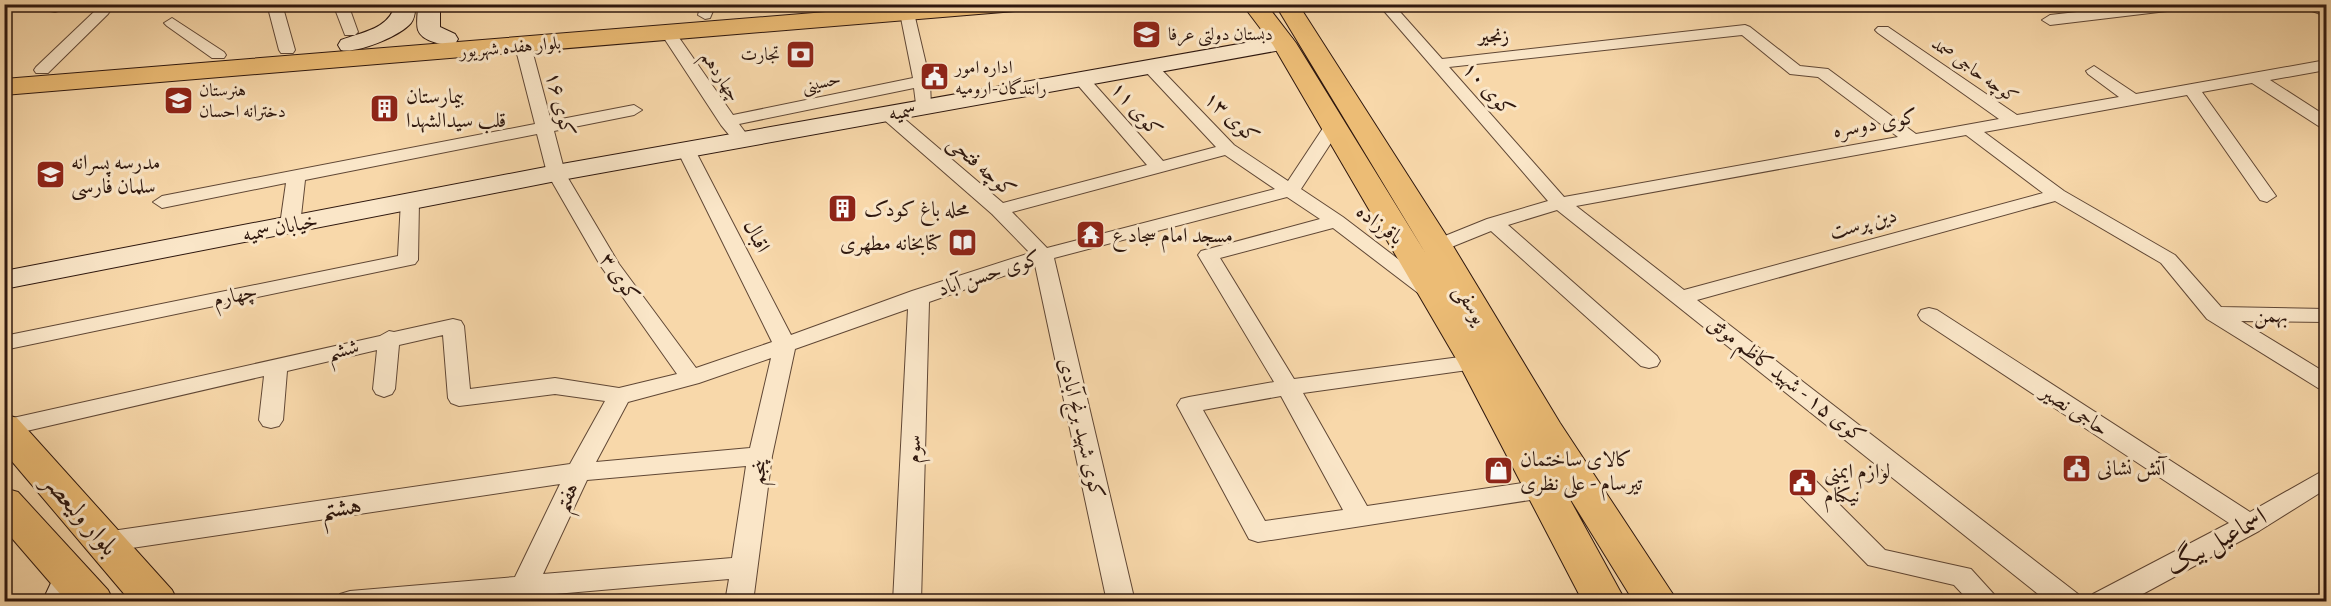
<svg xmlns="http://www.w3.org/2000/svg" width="2331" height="606" font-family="Alegreya,Amiri,serif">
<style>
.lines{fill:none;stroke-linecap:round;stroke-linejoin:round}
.street-casing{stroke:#604735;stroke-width:2}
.secondary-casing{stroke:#2e170e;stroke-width:2}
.primary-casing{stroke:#2e170e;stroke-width:2}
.street{fill:#fae6c8;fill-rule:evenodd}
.secondary{fill:#fae6c8;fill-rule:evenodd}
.primary{fill:#ecbc75;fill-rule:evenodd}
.labels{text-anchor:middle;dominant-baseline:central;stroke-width:6;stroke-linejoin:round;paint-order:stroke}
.far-poi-label{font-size:18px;fill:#2e170e;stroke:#fae6c8;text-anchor:start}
.far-neighbourhood-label{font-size:18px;font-weight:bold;fill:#2e170e;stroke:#fae6c8}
.far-street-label{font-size:18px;fill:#2e170e;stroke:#fae6c8}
.street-label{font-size:21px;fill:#2e170e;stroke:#fae6c8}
.poi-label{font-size:21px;fill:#2e170e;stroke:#fae6c8;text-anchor:start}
.near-street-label{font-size:26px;fill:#2e170e;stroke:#fae6c8}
</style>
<rect width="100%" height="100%" fill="#f8d8aa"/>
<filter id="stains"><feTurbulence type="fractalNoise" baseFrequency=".00333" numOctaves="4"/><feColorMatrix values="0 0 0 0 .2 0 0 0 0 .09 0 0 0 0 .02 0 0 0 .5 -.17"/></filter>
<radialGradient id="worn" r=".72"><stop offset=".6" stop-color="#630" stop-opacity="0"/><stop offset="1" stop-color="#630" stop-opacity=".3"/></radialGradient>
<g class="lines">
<defs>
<path id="street" d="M46,4H78L55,12L50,11Z
M267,4H282L295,50L293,53H281L279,50Z
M333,4H348L358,32L355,35H345Z
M701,4H716L710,18L705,19L698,15Z
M1378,4H1393L1442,59L1745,25L1750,27L1800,66L1828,69L1916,134L1999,119L1878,33L1875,30L1878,27H1888L2017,115L2119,97L2088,74L2086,71L2094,66L2136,94L2326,60V70L2270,80L2326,116V128L2320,127L2252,83L2202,92L2276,196L2267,202L2260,200L2187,95L1984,132L2064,191L2175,255L2221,307L2326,309V322L2241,321L2326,373V390L2318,388L2207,319L2161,263L2055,201L1697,300L2078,594L2081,602H2048L1557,210L1508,225L1657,356L1660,361L1657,366L1649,368L1641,366L1491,231L1444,250H1430L1427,246L1430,242L1487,219L1548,201ZM1742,35L1790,74L1818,77L1898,137L1564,197L1449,67ZM1966,135L2043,193L1684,290L1576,206Z
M2148,4H2199L2192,8L2050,25L2042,20L2050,15Z
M2299,4L2326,7V16L2301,7Z
M103,7L110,11L108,14L48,73H36L34,70L36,67L98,8Z
M907,9L914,13L930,81L931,108L929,112H917L914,88L739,124L745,132L736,137L730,136L721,125L660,32L668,27L673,29L733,115L913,78L900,13Z
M172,18L224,52L226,55L224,58H212L167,26L164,23Z
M523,41L531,46L551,121L634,105L642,110L634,115L554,131L565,173L619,264L696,368L772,342L677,150L680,146H692L695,150L791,335L912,291L1030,253L992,214L882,118L879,114L882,110H894L1003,203L1147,165L1076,83L1074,80L1076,77H1088L1163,161L1216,147L1145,71L1143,68L1145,65H1157L1234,145L1288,181L1327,122H1339L1342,126L1301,189L1343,217L1436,288L1439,292L1436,296H1422L1333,228L1220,258L1294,379L1475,355L1483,357L1486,362L1483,367L1475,369L1303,393L1367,506L1543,480L1552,483L1555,489L1552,495L1543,498L1258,542L1249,539L1177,405L1181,399L1189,397L1274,382L1198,255L1201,251L1320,219L1287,197L1054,258L1135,602H1107L1035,265L929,302L921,602H893L908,309L795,349L772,456L753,602H725L729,579L532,596L530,602H506L505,599L476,602H337L340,594L350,591L515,577L560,484L105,552L96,549L92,542L96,535L105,532L570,464L605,401L555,394L459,406L451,403L448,398L443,335L399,345L395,389L392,394L384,397L376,394L373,389L377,350L287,371L283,420L279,426L271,428L263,426L259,420L264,376L5,436L4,420L380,336L389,331L394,332L453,319L461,321L464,326L470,389L555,378L619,388L677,374L600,265L547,173L537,134L305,180L300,225L290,231L280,225L286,183L162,208L153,202L162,196L535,124L515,46ZM1225,155L1275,189L1047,248L1012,212ZM771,358L750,448L596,462L628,402L699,383ZM1281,396L1343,510L1265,521L1203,410ZM746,466L732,558L543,574L587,480Z
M410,195L419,201L418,260L415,264L4,350V336L398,256L401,201Z
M1929,308L1937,310L2250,512L2326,469V489L2259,531L2128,602H2090L2093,594L2229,523L1921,320L1918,315L1921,310Z
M1803,474L1812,477L1885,550L1971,569L2001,602H1970L1954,585L1868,565L1794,489L1791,483L1794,477Z"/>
<path id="secondary" d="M395,4H416C415,11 415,18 411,23C400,36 357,54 341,50L338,45L341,40C362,32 390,29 395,4Z
M418,4H440V27L455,34L458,39L455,44C445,46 422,42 418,30C416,23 418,12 418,4Z
M1284,36L1292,38L1295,43L1292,48L556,181L4,289V271L556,165Z
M72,564L86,568L91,579L81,602H42L58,568Z"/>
<path id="primary" d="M923,4H1026L1023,9L1015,11L4,95V79Z
M1242,4H1266L1296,43L1426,254L1275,4H1298L1453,246L1560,423L1678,602H1634L1563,487L1626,602H1583L1458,362L1273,45Z
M4,414L17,418L172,590L178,602H131L4,452Z
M4,488L18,492L108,590L114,602H67L4,529Z"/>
</defs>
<!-- street casing -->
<use href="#street" class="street-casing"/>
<!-- secondary casing -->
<use href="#secondary" class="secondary-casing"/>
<!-- primary casing -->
<use href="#primary" class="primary-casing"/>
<!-- street -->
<use href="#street" class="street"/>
<!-- secondary -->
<use href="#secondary" class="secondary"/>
<!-- primary -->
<use href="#primary" class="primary"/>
</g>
<!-- icons -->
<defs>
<symbol id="school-square" viewBox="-11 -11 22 22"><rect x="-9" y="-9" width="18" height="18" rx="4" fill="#8f2418" stroke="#fae6c8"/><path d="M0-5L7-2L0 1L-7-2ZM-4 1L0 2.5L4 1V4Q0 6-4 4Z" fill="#fff"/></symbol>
<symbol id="bank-square" viewBox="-11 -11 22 22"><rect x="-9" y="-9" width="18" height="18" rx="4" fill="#8f2418" stroke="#fae6c8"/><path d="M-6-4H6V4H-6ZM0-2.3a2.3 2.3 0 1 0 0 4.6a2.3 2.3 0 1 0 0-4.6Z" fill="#fff"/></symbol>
<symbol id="civic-square" viewBox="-11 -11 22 22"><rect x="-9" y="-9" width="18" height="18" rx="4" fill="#8f2418" stroke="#fae6c8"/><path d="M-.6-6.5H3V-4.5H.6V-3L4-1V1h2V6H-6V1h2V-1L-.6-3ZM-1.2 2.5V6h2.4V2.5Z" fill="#fff"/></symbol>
<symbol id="building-square" viewBox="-11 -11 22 22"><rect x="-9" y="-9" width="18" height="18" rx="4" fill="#8f2418" stroke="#fae6c8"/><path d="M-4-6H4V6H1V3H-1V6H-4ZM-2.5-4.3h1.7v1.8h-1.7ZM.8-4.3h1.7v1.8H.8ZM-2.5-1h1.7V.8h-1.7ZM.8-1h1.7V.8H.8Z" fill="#fff"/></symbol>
<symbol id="temple-square" viewBox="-11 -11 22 22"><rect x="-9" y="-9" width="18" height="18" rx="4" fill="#8f2418" stroke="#fae6c8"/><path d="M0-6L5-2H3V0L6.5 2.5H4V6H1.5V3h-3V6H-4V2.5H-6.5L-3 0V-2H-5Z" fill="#fff"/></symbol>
<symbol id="library-square" viewBox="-11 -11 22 22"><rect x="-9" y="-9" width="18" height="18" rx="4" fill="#8f2418" stroke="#fae6c8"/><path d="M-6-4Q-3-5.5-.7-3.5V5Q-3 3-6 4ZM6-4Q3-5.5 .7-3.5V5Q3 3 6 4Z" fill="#fff"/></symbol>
<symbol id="shop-square" viewBox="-11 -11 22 22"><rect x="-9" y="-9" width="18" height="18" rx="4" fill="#8f2418" stroke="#fae6c8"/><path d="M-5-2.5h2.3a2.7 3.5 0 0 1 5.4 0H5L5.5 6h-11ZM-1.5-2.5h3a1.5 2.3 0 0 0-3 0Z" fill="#fff"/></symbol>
</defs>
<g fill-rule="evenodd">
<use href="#school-square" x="1130" y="18" width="33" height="33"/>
<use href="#bank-square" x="784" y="38" width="33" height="33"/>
<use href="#civic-square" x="918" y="60" width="33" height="33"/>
<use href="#school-square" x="162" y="84" width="33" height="33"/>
<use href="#building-square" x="368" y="92" width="33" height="33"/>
<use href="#school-square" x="34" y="158" width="33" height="33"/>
<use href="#building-square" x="826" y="192" width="33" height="33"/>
<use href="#temple-square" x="1074" y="218" width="33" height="33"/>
<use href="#library-square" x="946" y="226" width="33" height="33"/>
<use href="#civic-square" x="2060" y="452" width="33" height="33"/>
<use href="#shop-square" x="1482" y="454" width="33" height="33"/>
<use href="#civic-square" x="1786" y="466" width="33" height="33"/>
</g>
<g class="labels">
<!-- far-poi labels -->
<g class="far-poi-label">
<text x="1168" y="34">دبستان دولتی عرفا</text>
<text x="780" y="54" text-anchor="end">تجارت</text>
<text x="955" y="67">اداره امور<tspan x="955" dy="21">رانندگان-ارومیه</tspan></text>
<text x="199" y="90">هنرستان<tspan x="199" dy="21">دخترانه احسان</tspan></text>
</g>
<!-- far-neighbourhood labels -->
<g class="far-neighbourhood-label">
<text x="1494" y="36">زنجیر</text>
</g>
<!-- far-street labels -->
<g class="far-street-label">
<text transform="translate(510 47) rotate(-5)">بلوار هفده شهریور</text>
<text transform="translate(1975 70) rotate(35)">کوچه حاجی صمد</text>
<text transform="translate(721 76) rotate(57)">چهاردهم</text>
<text transform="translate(821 82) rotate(-12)">حسینی</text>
</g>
<!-- street labels -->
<g class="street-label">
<text transform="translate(1489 89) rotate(48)">کوی ۱۰</text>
<text transform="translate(561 104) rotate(76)">کوی ۱۶</text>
<text transform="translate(1137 109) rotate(49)">کوی ۱۱</text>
<text transform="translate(902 111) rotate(-10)">سمیه</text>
<text transform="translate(1232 117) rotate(43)">کوی ۱۳</text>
<text transform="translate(1875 123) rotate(-10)">کوی دوسره</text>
<text transform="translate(982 166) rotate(41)">کوچه فتحی</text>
<text transform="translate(1863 223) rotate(-15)">دین پرست</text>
<text transform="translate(1380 224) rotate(37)">باقرزاده</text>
<text transform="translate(280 227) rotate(-11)">خیابان سمیه</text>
<text transform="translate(757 236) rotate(63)">اقبال</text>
<text transform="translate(989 273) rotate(-18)">کوی حسن آباد</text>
<text transform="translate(620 277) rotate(56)">کوی ۳</text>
<text transform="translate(235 295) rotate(-12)">چهارم</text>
<text transform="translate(1471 304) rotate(59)">یوسفی</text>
<text transform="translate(2271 315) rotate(1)">بهمن</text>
<text transform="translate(343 349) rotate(-13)">ششم</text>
<text transform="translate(1787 379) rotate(38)">کوی ۱۵ - شهید کاظم موثق</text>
<text transform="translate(2075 410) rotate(33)">حاجی نصیر</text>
<text transform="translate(1082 428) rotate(77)">کوی شهید برنج آبادی</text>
<text transform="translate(913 449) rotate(-88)">سوم</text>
<text transform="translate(758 472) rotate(-81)">پنجم</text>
<text transform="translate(566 497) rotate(-65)">هفتم</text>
</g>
<!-- poi labels -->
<g class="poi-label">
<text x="406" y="96">بیمارستان<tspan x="406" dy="24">قلب سیدالشهدا</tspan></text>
<text x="71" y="162">مدرسه پسرانه<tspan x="71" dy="24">سلمان فارسی</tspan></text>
<text x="864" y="209">محله باغ کودک</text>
<text x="1112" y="235">مسجد امام سجاد ع</text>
<text x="942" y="243" text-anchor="end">کتابخانه مطهری</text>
<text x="1520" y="459">کالای ساختمان<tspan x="1520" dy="24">تیرسام - علی نظری</tspan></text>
<text x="2097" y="468">آتش نشانی</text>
<text x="1824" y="471">لوازم ایمنی<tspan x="1824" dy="24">نیکنام</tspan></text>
</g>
<!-- near-street labels -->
<g class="near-street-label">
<text transform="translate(341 507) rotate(-8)">هشتم</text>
<text transform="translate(81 514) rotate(49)">بلوار ولیعصر</text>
<text transform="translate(2216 541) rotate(-29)">اسماعیل بیگ</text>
</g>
</g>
<!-- margin -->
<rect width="2331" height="606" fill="none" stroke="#f8d8aa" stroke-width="24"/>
<rect x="6" y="6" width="2319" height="594" fill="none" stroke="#2e170e" stroke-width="3"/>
<rect x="12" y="12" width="2307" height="582" fill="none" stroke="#2e170e" stroke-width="1.5"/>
<rect width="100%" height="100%" filter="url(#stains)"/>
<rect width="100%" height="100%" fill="url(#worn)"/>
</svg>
